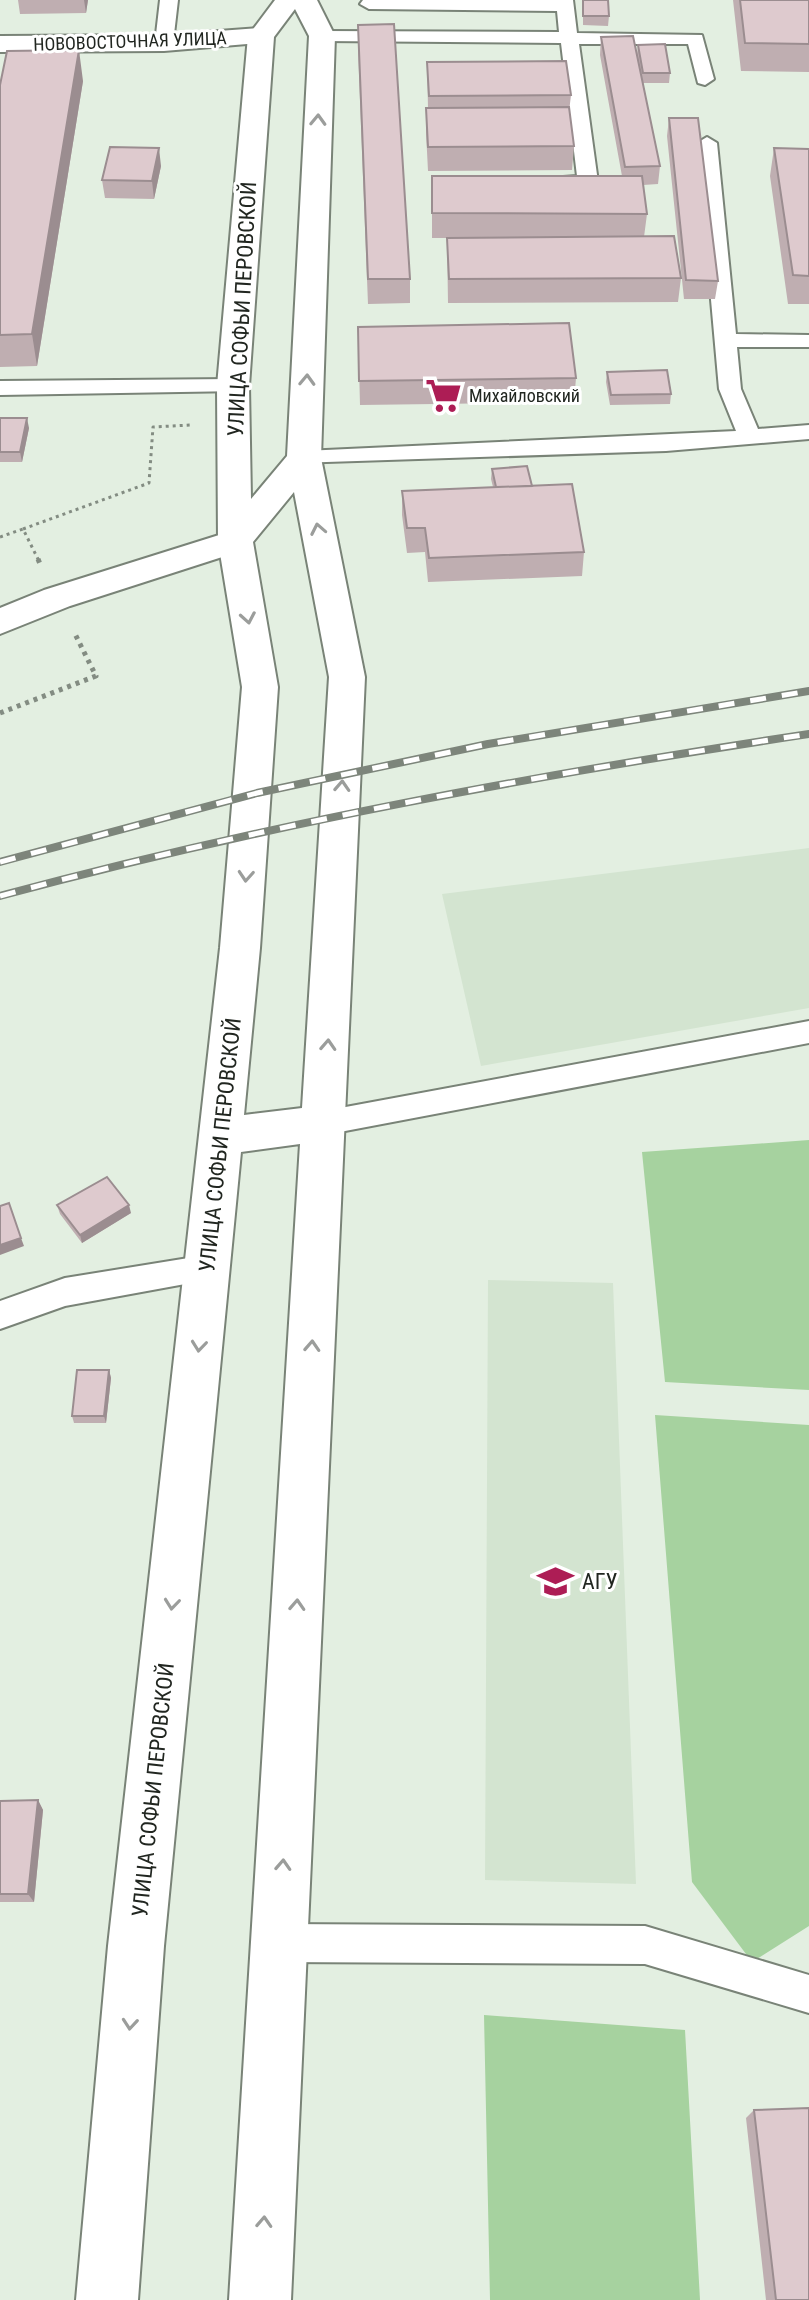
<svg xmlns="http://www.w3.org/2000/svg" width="809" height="2300" font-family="'Roboto Condensed',sans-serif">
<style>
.built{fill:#d3e4d0}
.green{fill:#a6d29f}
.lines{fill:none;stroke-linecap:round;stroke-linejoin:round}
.service-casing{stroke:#798377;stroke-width:4}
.tertiary-casing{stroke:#798377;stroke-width:4}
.secondary-casing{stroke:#798377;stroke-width:4}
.primary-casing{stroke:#798377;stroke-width:4}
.path-far1{stroke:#838c82;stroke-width:3;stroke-dasharray:3 4;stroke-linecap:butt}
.path{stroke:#838c82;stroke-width:5;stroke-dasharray:4 5;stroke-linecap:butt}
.service{fill:#fff;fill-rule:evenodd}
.tertiary{fill:#fff;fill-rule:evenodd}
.secondary{fill:#fff;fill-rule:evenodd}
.primary{fill:#fff;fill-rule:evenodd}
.rail-casing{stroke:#7d857b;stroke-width:8}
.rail{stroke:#fff;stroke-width:5;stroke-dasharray:16;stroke-linecap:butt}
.wall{fill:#bfaeb1}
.shaded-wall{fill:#9b8d90}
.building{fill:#decace;stroke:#9b8d90;stroke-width:2}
.oneway{stroke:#9b9d9b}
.labels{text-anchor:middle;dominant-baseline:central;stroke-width:6;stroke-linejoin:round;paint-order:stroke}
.far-street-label{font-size:18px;fill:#212620;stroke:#fff}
.far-poi-label{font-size:18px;fill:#212620;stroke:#fff;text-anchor:start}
.street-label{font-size:22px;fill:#212620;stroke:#fff}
.poi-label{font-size:22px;fill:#212620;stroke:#fff;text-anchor:start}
</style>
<rect width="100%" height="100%" fill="#e3efe1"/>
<!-- built -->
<path class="built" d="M809,848V1008L481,1066L442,894Z
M488,1280L613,1283L636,1884L485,1880Z"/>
<!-- green -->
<path class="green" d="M809,1140V1390L665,1382L642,1152Z
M655,1415L809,1425V1926L752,1962L692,1882Z
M484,2015L685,2030L700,2300H490Z"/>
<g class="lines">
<defs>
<path id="service" d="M160,0H178L173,43L164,48L155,43Z
M363,0H573L577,33L702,35L714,79L705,85L698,83L688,44H579L598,182C588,192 556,192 546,182L549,178L577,176L561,43L322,41L313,36L322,31L559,32L557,11L369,9L360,4Z
M707,137L717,143L736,334L809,335V347H737L741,389L758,429L809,425V439L666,451L296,463L293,458L304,451L736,431L719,389L697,143Z
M233,379L244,386L241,391L0,395V381Z
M809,1021V1043L324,1135L313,1132L309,1123L313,1114L324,1111Z
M207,1255L218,1258L223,1268L218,1278L65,1306L0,1329V1301L65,1278Z
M278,1924L645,1926L809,1975V2013L645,1964L278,1962L264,1957L259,1943L264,1929Z"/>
<path id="tertiary" d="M235,530L247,533L252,541L247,549L70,606L0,634V608L44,590Z"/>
<path id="secondary" d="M261,28L270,30L274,36L270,42L164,51L0,52V36L164,35Z"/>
<path id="primary" d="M275,0H317L335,36L321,458L365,677L291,2300H229L300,1144L241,1152L164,1946L138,2300H76L108,1946L220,948L242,687L218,541L217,386L248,36ZM295,9L309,36L287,456L251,499L249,386L274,37ZM294,492L329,677L302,1108L244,1115L260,948L278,687L253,542Z"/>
</defs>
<!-- service casing -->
<use href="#service" class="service-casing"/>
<!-- tertiary casing -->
<use href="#tertiary" class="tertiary-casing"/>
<!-- secondary casing -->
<use href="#secondary" class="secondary-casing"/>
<!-- primary casing -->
<use href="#primary" class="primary-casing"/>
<!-- path-far1 -->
<path class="path-far1" d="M23,529L149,483L153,427L190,425
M0,537L23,529L39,561"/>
<!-- path -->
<path class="path" d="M38,559L40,564
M0,713L96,676L75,634"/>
<!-- service -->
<use href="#service" class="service"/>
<!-- tertiary -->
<use href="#tertiary" class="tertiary"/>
<!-- secondary -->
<use href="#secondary" class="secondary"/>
<!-- primary -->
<use href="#primary" class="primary"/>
<defs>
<path id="rail" d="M0,862L257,793L488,744L809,691
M0,896C266,824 536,775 809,734"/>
</defs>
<!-- rail casing -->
<use href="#rail" class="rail-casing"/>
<!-- rail -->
<use href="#rail" class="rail"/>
</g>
<!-- wall -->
<path class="wall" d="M18,0H88L86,13L20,14Z
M583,0L609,16L608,26L583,25Z
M733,0H809V72L741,71Z
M601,37L637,54L638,45L670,73L669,83H643L660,166L658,184L643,185L647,214L644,237L681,278L678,302L448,303L447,238H432V176H622L600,55Z
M358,49L410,279V303L368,304Z
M427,62L571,95L569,112L574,146L572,170L428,171L426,132V108H428Z
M83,81L37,366L0,367V85Z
M669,118L718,281L715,299H684L667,136Z
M774,148L809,149V304H788L770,176Z
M161,166L154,199L105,198L102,180Z
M358,327L576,378L574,402L360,405Z
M607,372L671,394L670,404L610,405L606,382Z
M0,418L29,428L22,462H0Z
M492,469L532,486L584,552L582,576L428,582L425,552L407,553L402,515V491L493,487L491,479Z
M57,1205L131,1213L82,1243L60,1214Z
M109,1370L111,1378L106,1423H74L72,1416Z
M38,1800L43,1810L34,1902H0V1801Z
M754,2110L809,2300H766L746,2118Z"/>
<!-- shaded-wall -->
<path class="shaded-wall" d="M84,0H88L86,13Z
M79,50L83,81L37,366L32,334Z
M159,148L161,166L154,199L152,181Z
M27,418L29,428L22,462L20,452Z
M129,1205L131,1213L82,1243L80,1235Z
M21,1238L24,1246L0,1255V1245Z
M109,1370L111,1378L106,1423L104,1416Z
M38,1800L43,1810L34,1902L28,1894Z"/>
<!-- building -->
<path class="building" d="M583,0H608L609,16H583Z
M740,0H809V44L745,43Z
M394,24L410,279H368L358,25Z
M633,36L660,166L625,167L601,37Z
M665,44L670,73H643L638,45Z
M79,50L32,334L0,335V85L7,51Z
M566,61L571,95L429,96L427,62Z
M569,107L574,146L428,147L426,108Z
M669,118H698L718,281L686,280Z
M110,147L159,148L152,181L102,180Z
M774,148L809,149V276L793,275Z
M432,176H642L647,214L432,213Z
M674,236L681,278L449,279L447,238Z
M569,323L576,378L359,381L358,327Z
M667,370L671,394L611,395L607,372Z
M0,418H27L20,452H0Z
M527,466L532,486L496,487L492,469Z
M572,484L584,552L429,558L425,528H407L402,491Z
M107,1177L129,1205L80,1235L57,1205Z
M9,1203L21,1238L0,1245V1206Z
M77,1370H109L104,1416H72Z
M38,1800L28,1894H0V1801Z
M809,2108V2300H776L754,2110Z"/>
<!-- one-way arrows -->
<defs><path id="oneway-chevron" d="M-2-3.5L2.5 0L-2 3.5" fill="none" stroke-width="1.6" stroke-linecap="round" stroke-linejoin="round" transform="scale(2)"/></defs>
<g class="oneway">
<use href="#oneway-chevron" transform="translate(318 120) rotate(-88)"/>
<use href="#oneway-chevron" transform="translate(307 380) rotate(-88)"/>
<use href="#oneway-chevron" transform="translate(318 529) rotate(-101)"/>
<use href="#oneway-chevron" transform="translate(248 618) rotate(80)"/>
<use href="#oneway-chevron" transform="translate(342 786) rotate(-87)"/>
<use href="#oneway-chevron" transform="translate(246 876) rotate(94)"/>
<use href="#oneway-chevron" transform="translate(328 1045) rotate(-87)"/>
<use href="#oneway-chevron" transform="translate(199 1346) rotate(96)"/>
<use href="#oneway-chevron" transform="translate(312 1346) rotate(-87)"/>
<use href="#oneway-chevron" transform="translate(172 1604) rotate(96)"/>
<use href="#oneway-chevron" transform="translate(297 1605) rotate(-87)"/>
<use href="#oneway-chevron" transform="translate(283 1865) rotate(-87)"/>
<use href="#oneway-chevron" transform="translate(130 2024) rotate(95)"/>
<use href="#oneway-chevron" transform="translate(264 2222) rotate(-87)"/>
</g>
<!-- icons -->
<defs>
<symbol id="supermarket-bare" viewBox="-9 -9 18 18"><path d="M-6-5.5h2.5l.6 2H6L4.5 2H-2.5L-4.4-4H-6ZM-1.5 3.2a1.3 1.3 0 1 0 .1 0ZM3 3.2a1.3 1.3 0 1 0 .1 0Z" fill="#ad1d55" stroke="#fff" stroke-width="2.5" paint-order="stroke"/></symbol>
<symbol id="university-bare" viewBox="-9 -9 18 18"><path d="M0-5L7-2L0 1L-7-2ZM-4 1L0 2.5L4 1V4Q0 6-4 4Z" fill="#ad1d55" stroke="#fff" stroke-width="2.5" paint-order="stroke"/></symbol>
</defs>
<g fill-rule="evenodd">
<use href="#supermarket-bare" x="418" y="370" width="51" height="51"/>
<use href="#university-bare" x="530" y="1556" width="51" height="51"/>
</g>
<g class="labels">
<!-- far-street labels -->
<g class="far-street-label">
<text transform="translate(130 41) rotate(-2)">НОВОВОСТОЧНАЯ УЛИЦА</text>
</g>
<!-- far-poi labels -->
<g class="far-poi-label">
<text x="469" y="395">Михайловский</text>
</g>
<!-- street labels -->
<g class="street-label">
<text transform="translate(242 309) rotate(-87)">УЛИЦА СОФЬИ ПЕРОВСКОЙ</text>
<text transform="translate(220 1145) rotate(-84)">УЛИЦА СОФЬИ ПЕРОВСКОЙ</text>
<text transform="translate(153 1790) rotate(-84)">УЛИЦА СОФЬИ ПЕРОВСКОЙ</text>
</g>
<!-- poi labels -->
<g class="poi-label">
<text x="582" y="1581">АГУ</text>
</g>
</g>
</svg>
